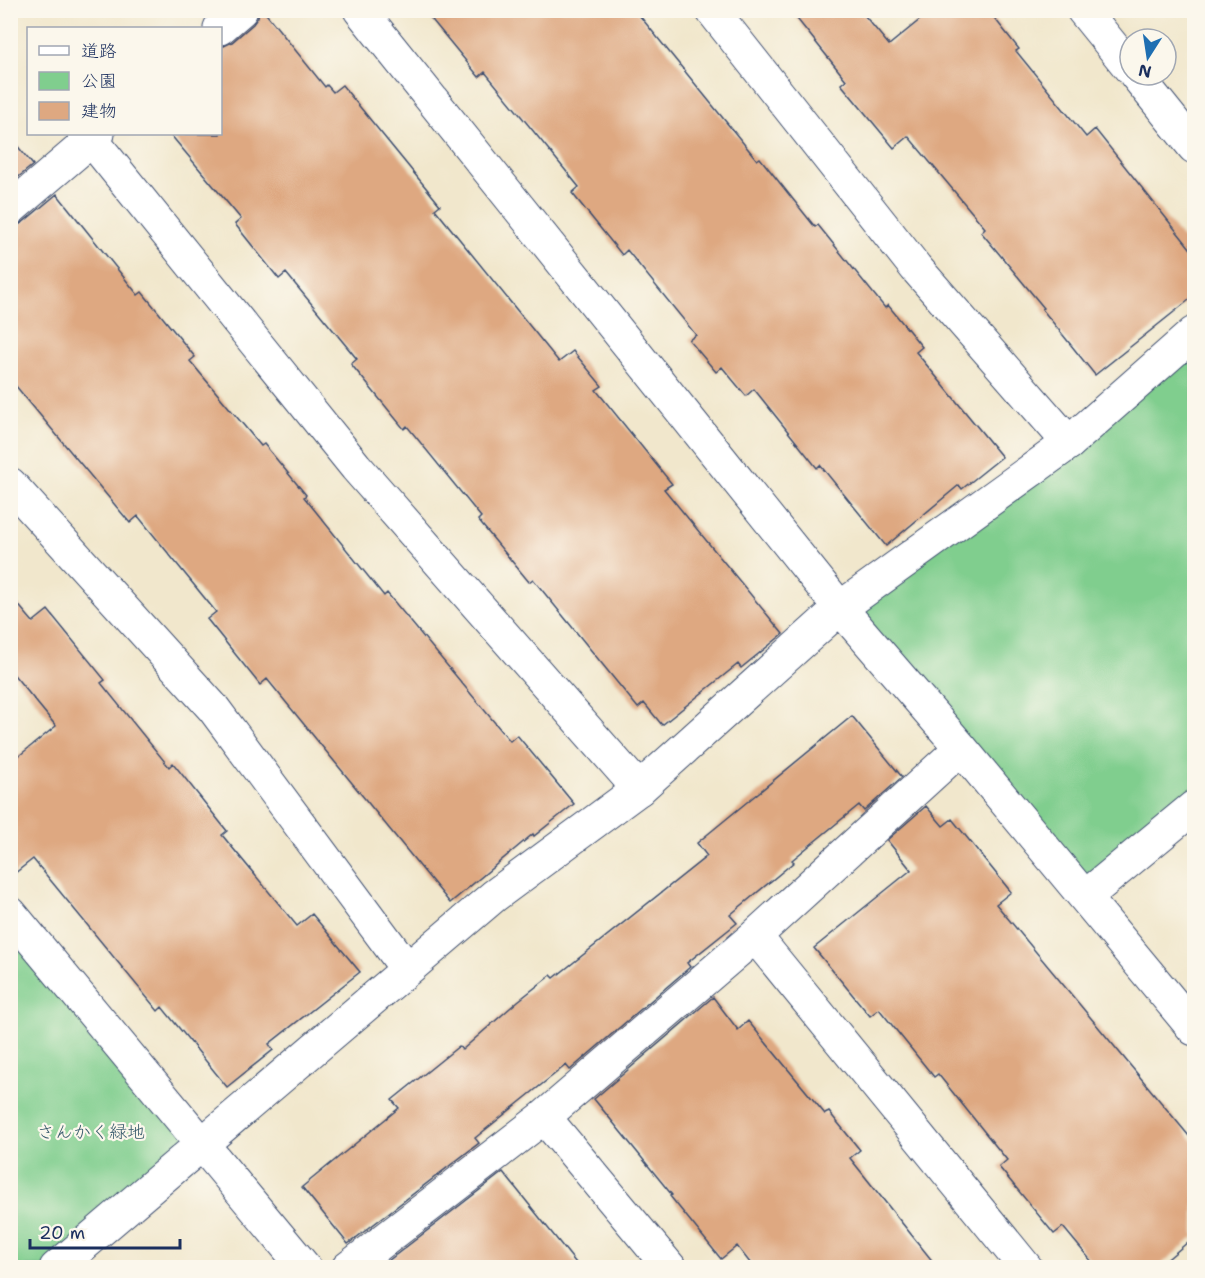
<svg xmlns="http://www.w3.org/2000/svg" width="1205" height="1278" font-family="'Shantell Sans','Klee One',sans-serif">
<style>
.green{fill:#80ce8e;stroke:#4e7e76;stroke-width:1.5}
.building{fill:#dea881}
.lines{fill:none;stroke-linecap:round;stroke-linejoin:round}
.minor-casing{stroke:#3b4b6e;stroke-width:35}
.tertiary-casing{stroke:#3b4b6e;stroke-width:35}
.minor{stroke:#fff;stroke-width:33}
.tertiary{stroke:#fff;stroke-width:33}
.labels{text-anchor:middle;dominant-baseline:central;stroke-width:4.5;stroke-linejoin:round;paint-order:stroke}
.park-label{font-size:18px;fill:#34576a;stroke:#fbf7ec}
</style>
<rect width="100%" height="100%" fill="#fbf7ec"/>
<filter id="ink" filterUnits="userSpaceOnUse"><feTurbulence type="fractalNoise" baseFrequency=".0167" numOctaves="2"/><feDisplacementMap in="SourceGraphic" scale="12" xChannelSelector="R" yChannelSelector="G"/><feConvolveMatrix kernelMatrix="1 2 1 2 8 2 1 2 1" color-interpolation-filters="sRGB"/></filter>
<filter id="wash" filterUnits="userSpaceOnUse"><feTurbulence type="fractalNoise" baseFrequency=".008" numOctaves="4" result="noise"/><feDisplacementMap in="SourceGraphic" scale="24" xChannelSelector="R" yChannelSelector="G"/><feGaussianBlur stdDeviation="1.35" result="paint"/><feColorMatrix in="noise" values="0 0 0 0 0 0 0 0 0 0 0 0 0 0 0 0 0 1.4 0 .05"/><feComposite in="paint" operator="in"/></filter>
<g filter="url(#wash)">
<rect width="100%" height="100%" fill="#f1e7cc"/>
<!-- green -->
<path class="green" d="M1194,333V807L1085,897L840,608Z
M10,913L203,1143L56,1267H11Z"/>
<g id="blocks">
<!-- building -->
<path class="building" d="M259,10H263L325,87L327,85L333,92L342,85L440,205L435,209L559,362L573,351L602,386L596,390L672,484L664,489L783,634L741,668L738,664L662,725L644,703L638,708L533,579L529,582L478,520L481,517L407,426L404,429L351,364L357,359L286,273L279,279L235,224L241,219L170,134H220V46H224L232,42L253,24L258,17Z
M424,10H635L757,160L760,158L815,227L818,225L885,308L888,305L922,347L916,352L1002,457L962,489L959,485L886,546L820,465L817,468L754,389L746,396L722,367L716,372L689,340L696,335L627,250L622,255L572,193L579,187L485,72L479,77Z
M790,10H860L889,45L932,10H988L1019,49L1016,51L1086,137L1095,129L1194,253V296L1095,375L1042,309L1044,308L981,232L985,228L908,136L894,148L841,84L846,80Z
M10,137L33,165L10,184Z
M57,194L138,295L142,292L195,357L190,361L261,446L264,444L306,495L304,497L384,596L387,593L510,741L517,735L574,804L534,836L533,834L450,903L267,679L260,685L207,619L216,612L138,516L130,523L10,379V227H14L22,223Z
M10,595L33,622L48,610L105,680L101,683L169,767L173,763L227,831L222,835L297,926L312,914L360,972L269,1044L273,1050L227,1087L162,1007L158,1011L33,859L10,877V763L56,726L10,670Z
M852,716L902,777L864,811L859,805L792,860L794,862L730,915L737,923L687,963L690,967L570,1070L566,1065L475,1138L479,1143L348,1244L302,1187L399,1108L392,1100L459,1046L462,1050L518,1001L551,975L554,978L707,856L697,843Z
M926,806L943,826L952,819L1011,892L996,904L1194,1142V1237L1157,1268H1097L1063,1227L1054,1234L999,1167L1007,1160L938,1074L934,1077L879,1009L870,1016L814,948L911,870L887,840Z
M713,997L738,1030L748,1021L825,1114L829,1112L860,1150L850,1158L938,1268H754L737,1246L721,1259L670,1196L672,1195L594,1099Z
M503,1172L580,1268H379Z"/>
</g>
</g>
<g filter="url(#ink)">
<use href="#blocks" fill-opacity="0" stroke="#3b4b6e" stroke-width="1.5"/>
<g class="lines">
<defs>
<path id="minor" d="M360,10L840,608L961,748L1194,1029
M712,10L916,268L1069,443
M1083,10L1130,68
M220,28L241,10
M1136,75L1194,147
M91,139L356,467L639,789
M10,209L98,134
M10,484L214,709L407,969
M1085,897L1194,807
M755,936L1026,1268
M544,1117L755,936L961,748
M348,1268L544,1117L670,1268"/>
<path id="tertiary" d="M10,913L305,1268
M56,1268L494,896L639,789L840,608L1069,443L1194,333"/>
</defs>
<!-- minor casing -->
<use href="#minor" class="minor-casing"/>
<!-- tertiary casing -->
<use href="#tertiary" class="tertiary-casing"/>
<!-- minor -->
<use href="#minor" class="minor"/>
<!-- tertiary -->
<use href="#tertiary" class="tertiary"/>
</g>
</g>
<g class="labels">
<!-- park labels -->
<g class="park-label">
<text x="91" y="1132">さんかく緑地</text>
</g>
</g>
<!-- margin -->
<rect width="1205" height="1278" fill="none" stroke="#fbf7ec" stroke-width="36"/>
<!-- legend -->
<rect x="27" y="27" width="195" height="108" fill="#fbf7ec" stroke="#a1a7b3" stroke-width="1.5"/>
<rect x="39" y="46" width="30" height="9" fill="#ffffff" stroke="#a1a7b3" stroke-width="1.5"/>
<text x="81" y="57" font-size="18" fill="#1b2f5e">道路</text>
<rect x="39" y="72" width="30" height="18" fill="#80ce8e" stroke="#a1a7b3" stroke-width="1.5"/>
<text x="81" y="87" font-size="18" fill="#1b2f5e">公園</text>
<rect x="39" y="102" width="30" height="18" fill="#dea881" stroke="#a1a7b3" stroke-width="1.5"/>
<text x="81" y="117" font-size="18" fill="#1b2f5e">建物</text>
<!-- north arrow -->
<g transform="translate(1148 57) rotate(192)"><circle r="28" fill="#fbf7ec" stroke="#a1a7b3" stroke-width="1.5"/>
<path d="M0-4.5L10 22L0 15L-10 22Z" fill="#1f6fb2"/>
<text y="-9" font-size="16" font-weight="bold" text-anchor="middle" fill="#1b2f5e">N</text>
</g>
<!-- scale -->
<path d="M30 1239v9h150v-9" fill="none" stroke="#1b2f5e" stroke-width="3"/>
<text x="39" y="1239" font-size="18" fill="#1b2f5e" stroke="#fbf7ec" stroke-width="4.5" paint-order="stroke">20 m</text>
</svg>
